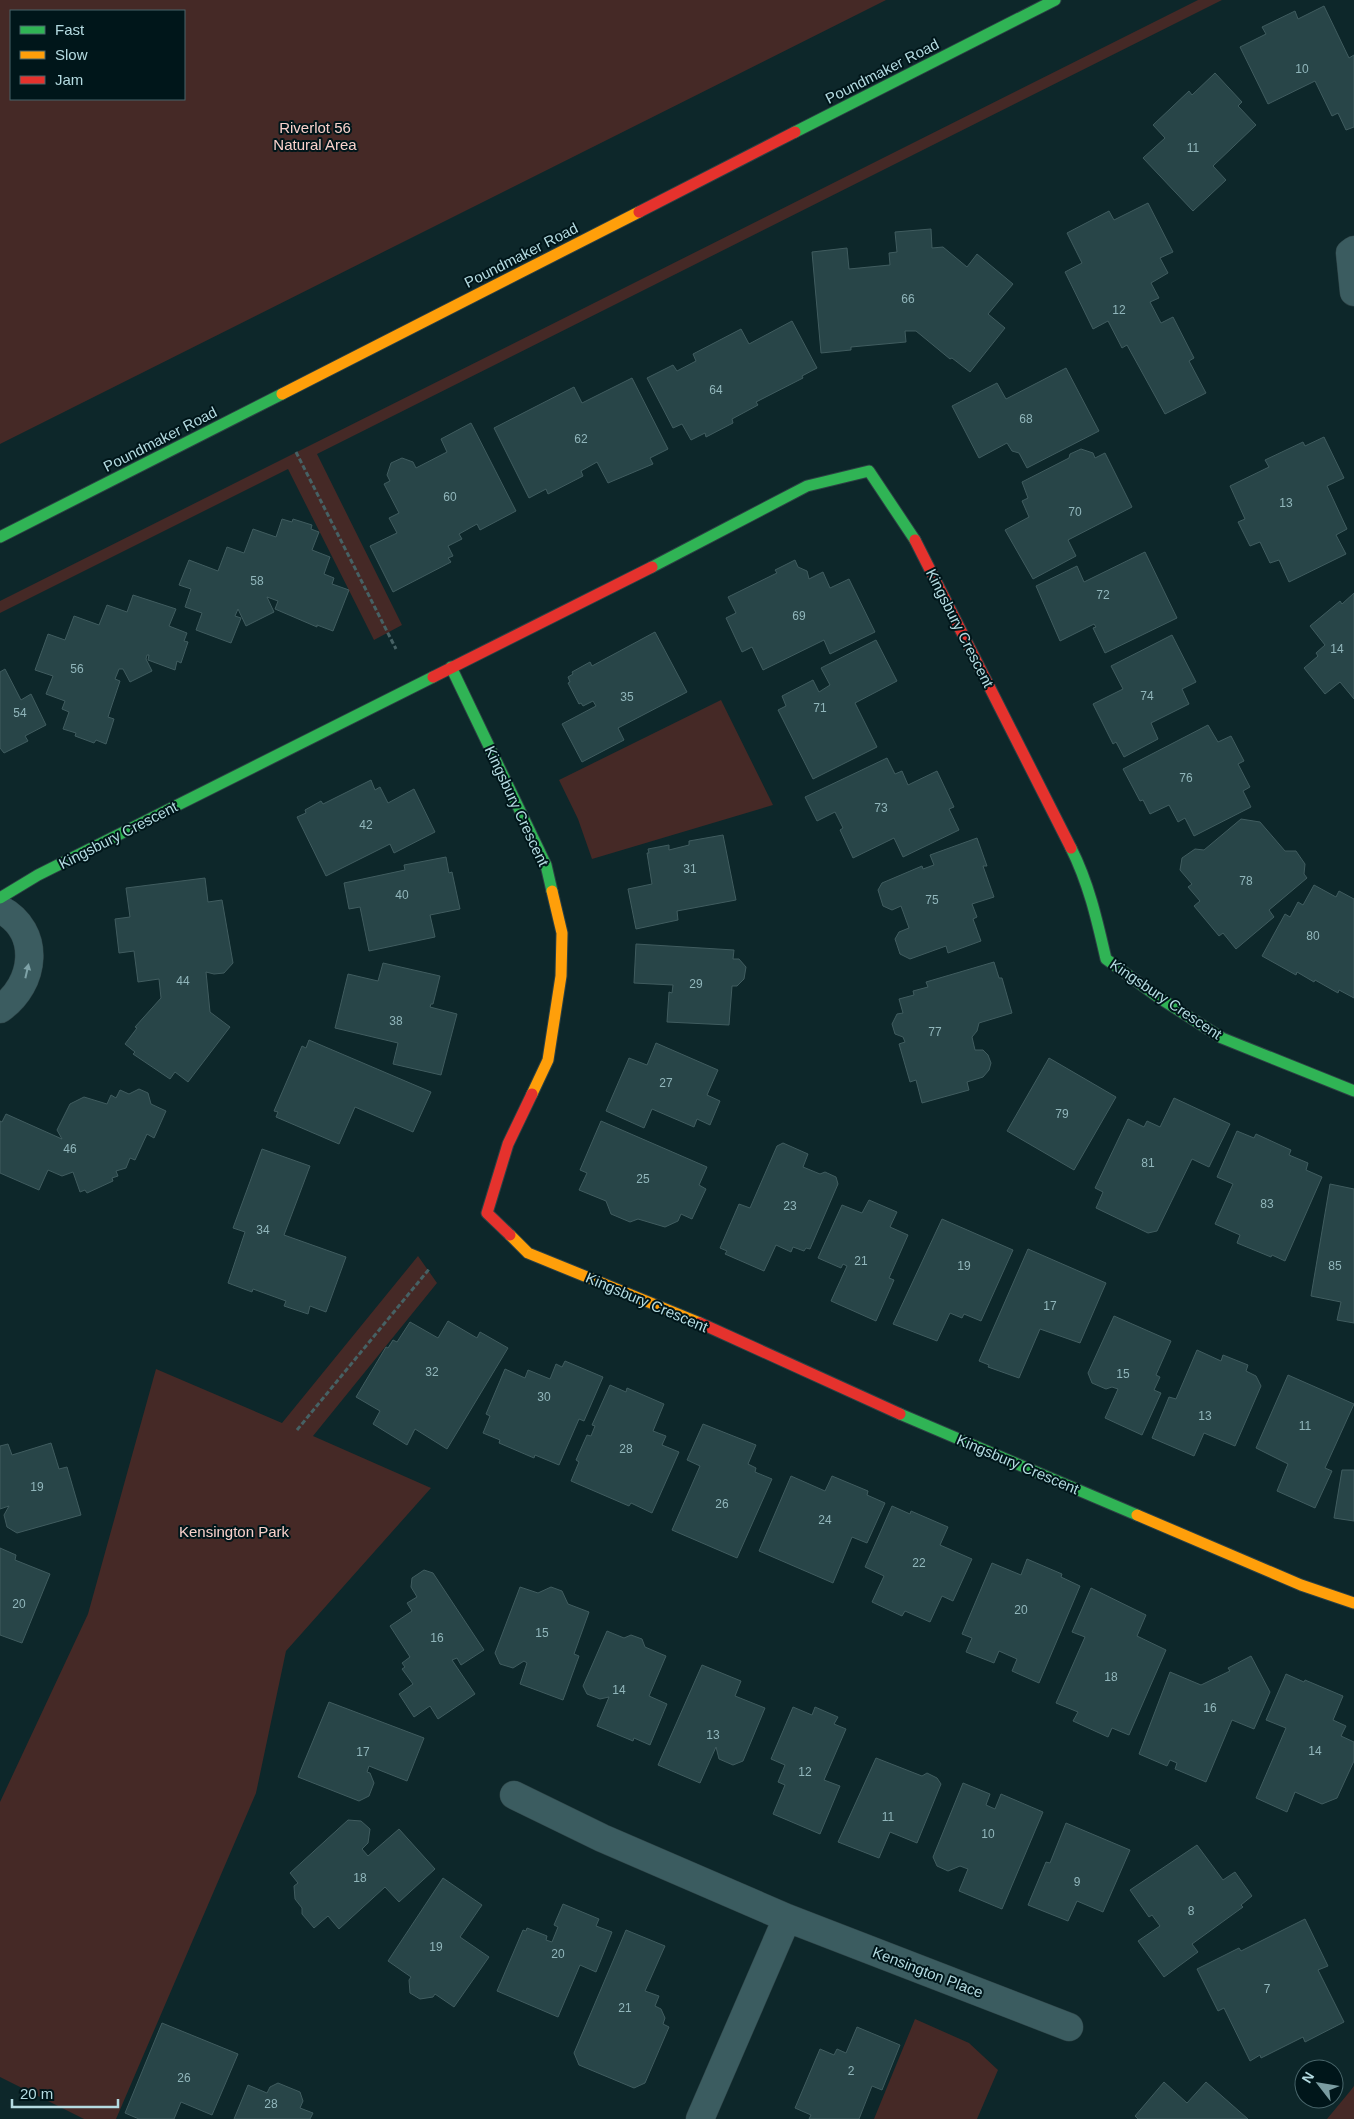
<svg xmlns="http://www.w3.org/2000/svg" width="1354" height="2119" font-family="Helvetica,sans-serif">
<style>
.green{fill:#452926;fill-rule:evenodd}
.building{fill:#284548;stroke:#405c5f}
.lines{fill:none;stroke-linecap:round;stroke-linejoin:round}
.street-casing{stroke:#2c4144;stroke-width:29}
.fast-casing{stroke:#2c4144;stroke-width:13}
.slow-casing{stroke:#2c4144;stroke-width:13}
.jam-casing{stroke:#2c4144;stroke-width:13}
.path{stroke:#466164;stroke-width:3;stroke-dasharray:5 2.5;stroke-linecap:butt}
.street{stroke:#3b5c60;stroke-width:28}
.fast{stroke:#30b455;stroke-width:11}
.slow{stroke:#ff9f0a;stroke-width:11}
.jam{stroke:#e5322d;stroke-width:11}
.oneway{fill:#7ea2a7}
.labels{text-anchor:middle;dominant-baseline:central;stroke-width:4;stroke-linejoin:round;paint-order:stroke}
.number-label{font-size:12px;fill:#91b6bb}
.street-label{font-size:15px;fill:#b4dbe1;stroke:#00161a}
.park-label{font-size:15px;fill:#f9d1cb;stroke:#00161a}
</style>
<rect width="100%" height="100%" fill="#0d272a"/>
<!-- green -->
<path class="green" d="M0,0H886L0,444ZM11,11H184V99H11Z
M1198,0H1222L317,454L402,625L374,640L288,469L0,613V601Z
M721,700L773,805L592,859L578,819L559,780Z
M418,1256L437,1283L313,1436L431,1488L286,1651L256,1793L116,2119H84L0,2077V1802L88,1614L156,1369L282,1423Z
M915,2019L969,2043L998,2070L977,2119H874Z
M1354,2086V2119H1327L1351,2090Z"/>
<!-- building -->
<path class="building" d="M1324,6L1349,58L1354,55V127L1346,130L1338,113L1332,116L1315,81L1268,104L1240,47L1266,34L1262,27L1295,11L1298,19Z
M1215,73L1242,102L1238,106L1256,125L1213,166L1226,180L1193,211L1143,158L1165,138L1153,125L1189,91L1192,95Z
M1148,203L1173,252L1160,258L1168,273L1151,283L1159,298L1150,302L1161,323L1173,317L1194,358L1189,361L1206,393L1165,414L1127,345L1122,348L1108,321L1093,329L1065,272L1082,263L1067,233L1109,211L1114,220Z
M931,229L932,248L943,247L967,267L977,254L1013,284L988,314L1005,328L970,372L952,358L950,359L916,331H905L906,342L851,347V350L821,353L812,252L847,248L849,269L890,265L889,253L897,252L895,232Z
M792,321L817,368L802,376L803,378L756,402L758,405L732,419L733,423L706,437L705,433L691,440L682,424L673,428L647,378L673,365L677,371L696,361L693,354L741,329L749,344Z
M1066,368L1099,431L1027,468L1019,453L1012,451L1007,443L979,458L952,406L997,383L1006,399Z
M632,378L668,449L650,458L653,464L608,483L597,462L581,471L583,476L548,494L546,489L529,498L494,428L574,387L582,403Z
M471,423L516,511L480,530L477,524L459,534L462,539L448,546L453,556L448,558L451,562L393,592L370,546L397,533L389,518L399,513L384,484L390,481L387,475L391,463L402,458L413,462L416,468L447,452L441,439Z
M1324,437L1344,478L1327,486L1347,529L1336,535L1346,554L1289,582L1279,560L1270,563L1260,542L1250,546L1238,522L1245,519L1230,486L1269,467L1265,460L1303,442L1305,446Z
M1081,449L1093,453L1095,458L1105,453L1132,507L1068,540L1076,556L1033,579L1005,530L1029,517L1022,501L1028,498L1022,482L1069,458L1070,454Z
M282,519L292,522L293,519L312,525L311,529L319,532L312,550L330,557L324,574L334,578L332,584L349,590L333,631L317,625V627L275,609L278,601L267,597L274,612L246,626L238,609L235,616L241,618L231,643L196,630L202,613L185,607L191,589L179,585L189,560L218,571L227,547L244,553L253,529L276,537Z
M1145,552L1177,618L1105,653L1093,628L1096,627L1094,624L1060,641L1036,586L1077,566L1084,582Z
M795,560L798,567L807,571L809,579L823,572L830,588L849,579L875,632L830,654L824,640L763,670L752,647L742,652L726,618L736,613L728,597L777,573L775,570Z
M1354,593V699L1340,682L1325,694L1304,668L1318,656L1316,653L1325,645L1310,626L1340,601L1342,604Z
M133,595L176,609L169,626L187,633L184,641L188,642L181,663L177,661L175,670L148,660L149,655H147L146,659L152,671L130,682L123,669H119L115,679L120,681L108,717L114,719L106,744L96,740L94,743L75,736L76,733L63,729L69,712L62,709L65,701L46,694L53,676L35,670L48,634L65,640L74,616L99,625L107,605L127,612Z
M655,632L687,692L618,728L624,740L582,762L562,724L596,706L593,701L583,706L581,703L579,704L568,683L570,682L568,677L573,674L572,672L590,662L592,666Z
M1172,635L1196,682L1182,689L1189,704L1151,723L1158,739L1124,757L1116,742L1113,744L1093,704L1123,689L1111,666Z
M876,640L897,681L855,703L877,747L813,779L778,710L786,706L782,696L813,680L819,692L830,685L821,668Z
M5,669L21,700L31,694L46,725L25,736L28,741L4,753L0,748V672Z
M1208,725L1218,742L1231,736L1244,761L1238,764L1250,787L1243,791L1251,807L1194,836L1185,818L1178,822L1169,805L1150,814L1143,800L1140,801L1123,769Z
M887,758L895,774L902,771L908,785L937,771L954,807L949,809L959,830L903,857L894,838L853,858L840,830L843,828L835,812L817,821L805,797Z
M371,780L375,790L380,787L388,803L414,789L435,832L394,853L390,844L326,876L297,817L306,813L305,810L321,801L323,804Z
M1241,819L1260,822L1285,851H1296L1305,864L1304,874L1307,878L1269,910L1274,917L1236,949L1223,933L1219,936L1194,906L1200,901L1188,887L1192,884L1180,870L1182,858L1195,849L1204,850Z
M723,835L736,900L677,911L678,920L636,929L628,889L652,884L647,853H649L648,849L669,845V850L689,845V841Z
M977,838L987,866H983L994,897L972,904L977,917L973,919L981,941L948,953L946,946L910,959L900,954L895,939L899,932L909,928L901,906L892,910L883,906L878,890L882,883L922,866L923,869L934,865L930,855Z
M446,857L449,873L452,872L460,909L430,915L435,937L369,951L360,907L349,909L344,883L405,870L404,865Z
M205,878L208,902L222,900L233,963L224,973L214,974L206,972L210,1012L230,1027L188,1082L175,1072L170,1079L133,1054L135,1052L125,1044L137,1028L135,1027L161,998L159,979L138,982L134,951L119,953L115,919L130,917L126,888Z
M1314,885L1336,897L1339,891L1354,899V998L1339,990L1338,993L1315,980L1314,982L1297,972L1296,975L1262,956L1285,914L1290,917L1298,902L1303,905Z
M636,944L734,950L733,959H739L746,967L744,979L737,986H732L729,1025L667,1022L669,992L672,993L673,985L634,983Z
M994,962L999,978H1002L1012,1013L979,1023L977,1031L972,1037L975,1050H983L988,1055L991,1063L989,1070L983,1077L967,1082L969,1090L922,1103L916,1080L910,1082L899,1044L905,1042L903,1037L895,1034L892,1024L897,1014L903,1013L899,999L914,995L913,991L928,987L926,982Z
M383,963L440,976L433,1004H431L430,1007L457,1014L441,1075L393,1064L398,1043L335,1028L348,974L378,981Z
M309,1040L431,1092L413,1132L355,1107L339,1144L276,1117L278,1112L274,1111L302,1046L306,1048Z
M656,1043L718,1070L707,1095L720,1101L710,1125L697,1119L694,1127L652,1109L644,1128L606,1111L629,1058L647,1065Z
M1049,1058L1116,1097L1074,1170L1007,1131Z
M139,1089L148,1093L151,1104L166,1111L154,1138L147,1134L135,1160L130,1158L126,1168L116,1171L118,1176L112,1178L113,1181L87,1193L85,1190L80,1192L73,1172L62,1176L48,1170L39,1190L0,1173V1121L2,1122L6,1114L62,1139L57,1130L70,1104L84,1097L107,1104L111,1095L116,1098L120,1090L129,1094Z
M1174,1098L1230,1124L1209,1167L1192,1159L1157,1231L1148,1233L1096,1208L1103,1192L1095,1188L1128,1119L1144,1127L1147,1121L1160,1127Z
M601,1121L707,1167L699,1185L706,1189L692,1219L681,1214L678,1221L665,1227L638,1219L630,1222L611,1214L606,1201L579,1190L587,1173L580,1170Z
M1237,1131L1254,1138L1256,1134L1291,1150L1289,1155L1308,1163L1306,1170L1322,1177L1285,1261L1272,1255L1271,1257L1237,1243L1240,1235L1215,1224L1233,1184L1217,1177Z
M783,1143L808,1154L803,1167L820,1174L825,1172L836,1177L838,1184L810,1249L806,1248L804,1251L793,1247L791,1252L776,1245L764,1271L725,1254L727,1251L720,1248L739,1204L750,1208L777,1146Z
M262,1149L310,1166L284,1235L346,1257L326,1312L310,1306L308,1314L284,1306L286,1301L253,1289L252,1292L228,1283L245,1232L233,1228Z
M1330,1184L1354,1189V1323L1337,1320L1341,1302L1311,1296Z
M869,1200L897,1212L890,1227L908,1235L889,1278L894,1280L876,1321L831,1301L847,1266L843,1264L841,1268L818,1258L842,1205L862,1213Z
M942,1219L1013,1250L981,1321L964,1314L962,1318L950,1313L937,1341L893,1324Z
M1028,1249L1106,1283L1080,1343L1040,1329L1019,1378L988,1367L989,1365L979,1361Z
M1114,1316L1171,1341L1156,1375L1160,1377L1154,1390L1161,1393L1142,1435L1105,1418L1118,1389L1112,1387L1106,1389L1092,1383L1088,1373Z
M448,1321L477,1338L480,1332L508,1348L447,1449L415,1429L407,1445L373,1424L380,1411L356,1397L386,1347L388,1348L393,1340L397,1342L410,1322L438,1338Z
M1197,1350L1221,1361L1223,1355L1248,1365L1246,1371L1256,1376L1261,1386L1235,1446L1204,1433L1194,1456L1152,1438L1169,1397L1176,1399Z
M565,1361L603,1377L584,1421L579,1419L559,1465L535,1455L534,1458L499,1443L500,1440L483,1433L490,1416L486,1414L505,1369L525,1378L528,1370L550,1379L556,1364L562,1367Z
M1288,1375L1354,1404L1325,1468L1332,1471L1315,1508L1277,1491L1288,1464L1256,1448Z
M610,1385L626,1392L627,1388L664,1404L653,1431L666,1436L662,1445L679,1452L652,1513L631,1503L629,1506L571,1481L579,1462L576,1460L587,1435L591,1436L595,1426L592,1425Z
M703,1424L756,1445L748,1464L756,1468L755,1472L772,1479L737,1558L672,1530L700,1466L687,1460Z
M51,1443L59,1469L67,1467L81,1515L17,1533L7,1527L4,1515L9,1506L0,1509V1446L8,1444L12,1455Z
M1342,1470H1354V1521L1334,1518Z
M791,1476L825,1491L832,1476L868,1491L867,1495L885,1503L867,1543L852,1537L833,1583L759,1551Z
M892,1506L910,1514L911,1511L948,1527L940,1545L972,1559L953,1601L942,1596L930,1622L905,1611L902,1616L872,1602L884,1576L865,1567Z
M0,1548L16,1555L15,1560L50,1574L22,1643L0,1635Z
M1027,1559L1062,1574L1061,1577L1080,1586L1039,1683L1012,1671L1017,1659L999,1651L994,1663L966,1652L972,1638L962,1634L992,1563L1021,1575Z
M424,1570L433,1573L484,1650L461,1665L457,1658L452,1660L475,1694L438,1719L430,1706L414,1717L399,1694L413,1684L402,1669L405,1667L402,1663L410,1657L390,1626L412,1611L407,1603L417,1597L411,1587L412,1578Z
M520,1587L538,1593L551,1587L562,1591L568,1604L589,1612L574,1654L579,1656L563,1700L520,1684L527,1663L524,1661L513,1668L500,1664L495,1653Z
M1091,1588L1146,1615L1137,1636L1166,1650L1129,1735L1112,1728L1108,1737L1073,1721L1078,1712L1056,1703L1085,1637L1072,1632Z
M607,1631L624,1638L631,1635L642,1639L645,1647L666,1656L649,1696L667,1704L650,1745L634,1738L633,1741L597,1726L609,1697L600,1699L587,1694L583,1686Z
M1251,1656L1270,1692L1254,1729L1232,1720L1206,1782L1175,1769L1177,1763L1170,1760L1167,1766L1139,1754L1170,1672L1201,1685L1230,1671L1228,1668Z
M702,1665L741,1681L735,1696L765,1708L743,1761L733,1765L719,1759L716,1747L700,1783L658,1765Z
M1286,1674L1304,1682L1305,1680L1343,1696L1333,1720L1346,1726L1341,1736L1354,1742V1761L1337,1798L1322,1804L1295,1792L1287,1812L1256,1798L1286,1728L1266,1720Z
M329,1702L424,1738L407,1781L369,1766L367,1772L370,1773L374,1783L369,1796L359,1801L298,1777Z
M793,1707L812,1715L815,1707L838,1717L834,1724L846,1729L824,1780L840,1786L820,1834L773,1814L785,1785L778,1782L785,1765L771,1759Z
M876,1758L922,1776L927,1773L937,1778L941,1784L917,1843L890,1832L879,1858L838,1842Z
M963,1783L990,1794L986,1805L995,1809L1001,1794L1043,1812L1002,1909L959,1891L968,1869L960,1866L948,1871L937,1866L933,1857Z
M348,1820L361,1821L370,1829L368,1843L362,1849L368,1856L399,1829L435,1869L399,1902L385,1887L339,1929L328,1916L314,1928L302,1914V1908L295,1899L294,1886L298,1883L290,1873Z
M1066,1823L1130,1850L1103,1912L1077,1901L1068,1921L1028,1905L1046,1862L1050,1863Z
M1197,1845L1223,1880L1235,1872L1252,1896L1241,1905L1243,1907L1192,1944L1198,1952L1164,1977L1138,1941L1160,1926L1152,1915L1149,1917L1130,1890Z
M443,1878L482,1905L460,1937L489,1957L454,2007L435,1994L433,1997L420,1999L410,1993L409,1980L411,1977L388,1961Z
M563,1904L599,1919L596,1926L612,1932L596,1972L580,1965L558,2017L497,1991L523,1930L526,1931L527,1928L547,1936L546,1940L552,1942L558,1927L554,1925Z
M1305,1919L1328,1966L1318,1970L1344,2022L1305,2042L1303,2037L1261,2058L1260,2055L1250,2061L1224,2008L1218,2011L1197,1969L1239,1948L1241,1951Z
M626,1930L665,1946L645,1991L659,1996L655,2006L661,2009L665,2018L663,2024L669,2027L645,2083L634,2088L579,2065L574,2053Z
M162,2023L238,2054L212,2115L181,2102L174,2119H139L125,2113Z
M857,2027L900,2045L882,2090L872,2086L859,2119H809L811,2115L795,2108L820,2049L834,2055L837,2049L846,2053Z
M1164,2082L1187,2103L1206,2082L1248,2119H1138L1135,2116Z
M278,2083L300,2092L303,2101L300,2108L313,2113L310,2119H234L248,2085L267,2093L270,2087Z"/>
<g class="lines">
<defs>
<path id="street" d="M1354,250L1350,253L1354,292
M0,909C42,931 36,984 0,1009
M514,1795L602,1838L787,1918L1069,2027
M700,2119L787,1918"/>
<path id="fast" d="M795,132L1055,0
M0,537L282,394
M652,567L807,486L869,471L915,540
M451,667L546,865L552,891
M1071,848C1089,884 1097,920 1106,959L1158,997L1222,1038L1354,1091
M0,898L38,875L433,677
M900,1414L1137,1515"/>
<path id="slow" d="M282,394L639,212
M532,1094L548,1060L561,976L562,933L552,891
M510,1235L528,1253L700,1323
M1137,1515L1301,1585L1354,1603"/>
<path id="jam" d="M639,212L795,132
M915,540L1071,848
M433,677L652,567
M510,1235L487,1213L508,1144L532,1094
M700,1323L900,1414"/>
</defs>
<!-- street casing -->
<use href="#street" class="street-casing"/>
<!-- fast casing -->
<use href="#fast" class="fast-casing"/>
<!-- slow casing -->
<use href="#slow" class="slow-casing"/>
<!-- jam casing -->
<use href="#jam" class="jam-casing"/>
<!-- path -->
<path class="path" d="M296,452L396,649
M297,1430L430,1268"/>
<!-- street -->
<use href="#street" class="street"/>
<!-- fast -->
<use href="#fast" class="fast"/>
<!-- slow -->
<use href="#slow" class="slow"/>
<!-- jam -->
<use href="#jam" class="jam"/>
</g>
<!-- one-way arrows -->
<defs><path id="oneway-solid" d="M-6-.8H1V-3.2L6.5 0L1 3.2V.8H-6Z" transform="scale(1.25)"/></defs>
<use class="oneway" href="#oneway-solid" transform="translate(27 971) rotate(-77)"/>
<g class="labels">
<!-- number labels -->
<g class="number-label">
<text x="1302" y="69">10</text>
<text x="1193" y="148">11</text>
<text x="908" y="299">66</text>
<text x="1119" y="310">12</text>
<text x="716" y="390">64</text>
<text x="1026" y="419">68</text>
<text x="581" y="439">62</text>
<text x="450" y="497">60</text>
<text x="1286" y="503">13</text>
<text x="1075" y="512">70</text>
<text x="257" y="581">58</text>
<text x="1103" y="595">72</text>
<text x="799" y="616">69</text>
<text x="1337" y="649">14</text>
<text x="77" y="669">56</text>
<text x="1147" y="696">74</text>
<text x="627" y="697">35</text>
<text x="820" y="708">71</text>
<text x="20" y="713">54</text>
<text x="1186" y="778">76</text>
<text x="881" y="808">73</text>
<text x="366" y="825">42</text>
<text x="690" y="869">31</text>
<text x="1246" y="881">78</text>
<text x="402" y="895">40</text>
<text x="932" y="900">75</text>
<text x="1313" y="936">80</text>
<text x="183" y="981">44</text>
<text x="696" y="984">29</text>
<text x="396" y="1021">38</text>
<text x="935" y="1032">77</text>
<text x="666" y="1083">27</text>
<text x="1062" y="1114">79</text>
<text x="70" y="1149">46</text>
<text x="1148" y="1163">81</text>
<text x="643" y="1179">25</text>
<text x="1267" y="1204">83</text>
<text x="790" y="1206">23</text>
<text x="263" y="1230">34</text>
<text x="861" y="1261">21</text>
<text x="964" y="1266">19</text>
<text x="1335" y="1266">85</text>
<text x="1050" y="1306">17</text>
<text x="432" y="1372">32</text>
<text x="1123" y="1374">15</text>
<text x="544" y="1397">30</text>
<text x="1205" y="1416">13</text>
<text x="1305" y="1426">11</text>
<text x="626" y="1449">28</text>
<text x="37" y="1487">19</text>
<text x="722" y="1504">26</text>
<text x="825" y="1520">24</text>
<text x="919" y="1563">22</text>
<text x="19" y="1604">20</text>
<text x="1021" y="1610">20</text>
<text x="542" y="1633">15</text>
<text x="437" y="1638">16</text>
<text x="1111" y="1677">18</text>
<text x="619" y="1690">14</text>
<text x="1210" y="1708">16</text>
<text x="713" y="1735">13</text>
<text x="1315" y="1751">14</text>
<text x="363" y="1752">17</text>
<text x="805" y="1772">12</text>
<text x="888" y="1817">11</text>
<text x="988" y="1834">10</text>
<text x="360" y="1878">18</text>
<text x="1077" y="1882">9</text>
<text x="1191" y="1911">8</text>
<text x="436" y="1947">19</text>
<text x="558" y="1954">20</text>
<text x="1267" y="1989">7</text>
<text x="625" y="2008">21</text>
<text x="851" y="2071">2</text>
<text x="184" y="2078">26</text>
<text x="271" y="2104">28</text>
</g>
<!-- street labels -->
<g class="street-label">
<text transform="translate(882 71) rotate(-27)">Poundmaker Road</text>
<text transform="translate(521 255) rotate(-27)">Poundmaker Road</text>
<text transform="translate(160 439) rotate(-27)">Poundmaker Road</text>
<text transform="translate(960 628) rotate(63)">Kingsbury Crescent</text>
<text transform="translate(517 806) rotate(65)">Kingsbury Crescent</text>
<text transform="translate(118 835) rotate(-27)">Kingsbury Crescent</text>
<text transform="translate(1166 999) rotate(34)">Kingsbury Crescent</text>
<text transform="translate(647 1302) rotate(23)">Kingsbury Crescent</text>
<text transform="translate(1018 1464) rotate(23)">Kingsbury Crescent</text>
<text transform="translate(928 1972) rotate(21)">Kensington Place</text>
</g>
<!-- park labels -->
<g class="park-label">
<text x="315" y="127">Riverlot 56<tspan x="315" dy="17">Natural Area</tspan></text>
<text x="234" y="1531">Kensington Park</text>
</g>
</g>
<!-- legend -->
<rect x="10" y="10" width="175" height="90" fill="#00161a" stroke="#48656a"/>
<rect x="20" y="26" width="25" height="8" fill="#30b455" stroke="#48656a"/>
<text x="55" y="35" font-size="15" fill="#b4dbe1">Fast</text>
<rect x="20" y="51" width="25" height="8" fill="#ff9f0a" stroke="#48656a"/>
<text x="55" y="60" font-size="15" fill="#b4dbe1">Slow</text>
<rect x="20" y="76" width="25" height="8" fill="#e5322d" stroke="#48656a"/>
<text x="55" y="85" font-size="15" fill="#b4dbe1">Jam</text>
<!-- north arrow -->
<g transform="translate(1319 2084) rotate(301)"><circle r="24" fill="#00161a" stroke="#48656a"/>
<path d="M0-4L9 19L0 12L-9 19Z" fill="#7a9ca1"/>
<text y="-8" font-size="14" font-weight="bold" text-anchor="middle" fill="#b4dbe1">N</text>
</g>
<!-- scale -->
<path d="M12 2099v8h106v-8" fill="none" stroke="#b4dbe1" stroke-width="2.5"/>
<text x="20" y="2099" font-size="15" fill="#b4dbe1" stroke="#00161a" stroke-width="4" paint-order="stroke">20 m</text>
</svg>
